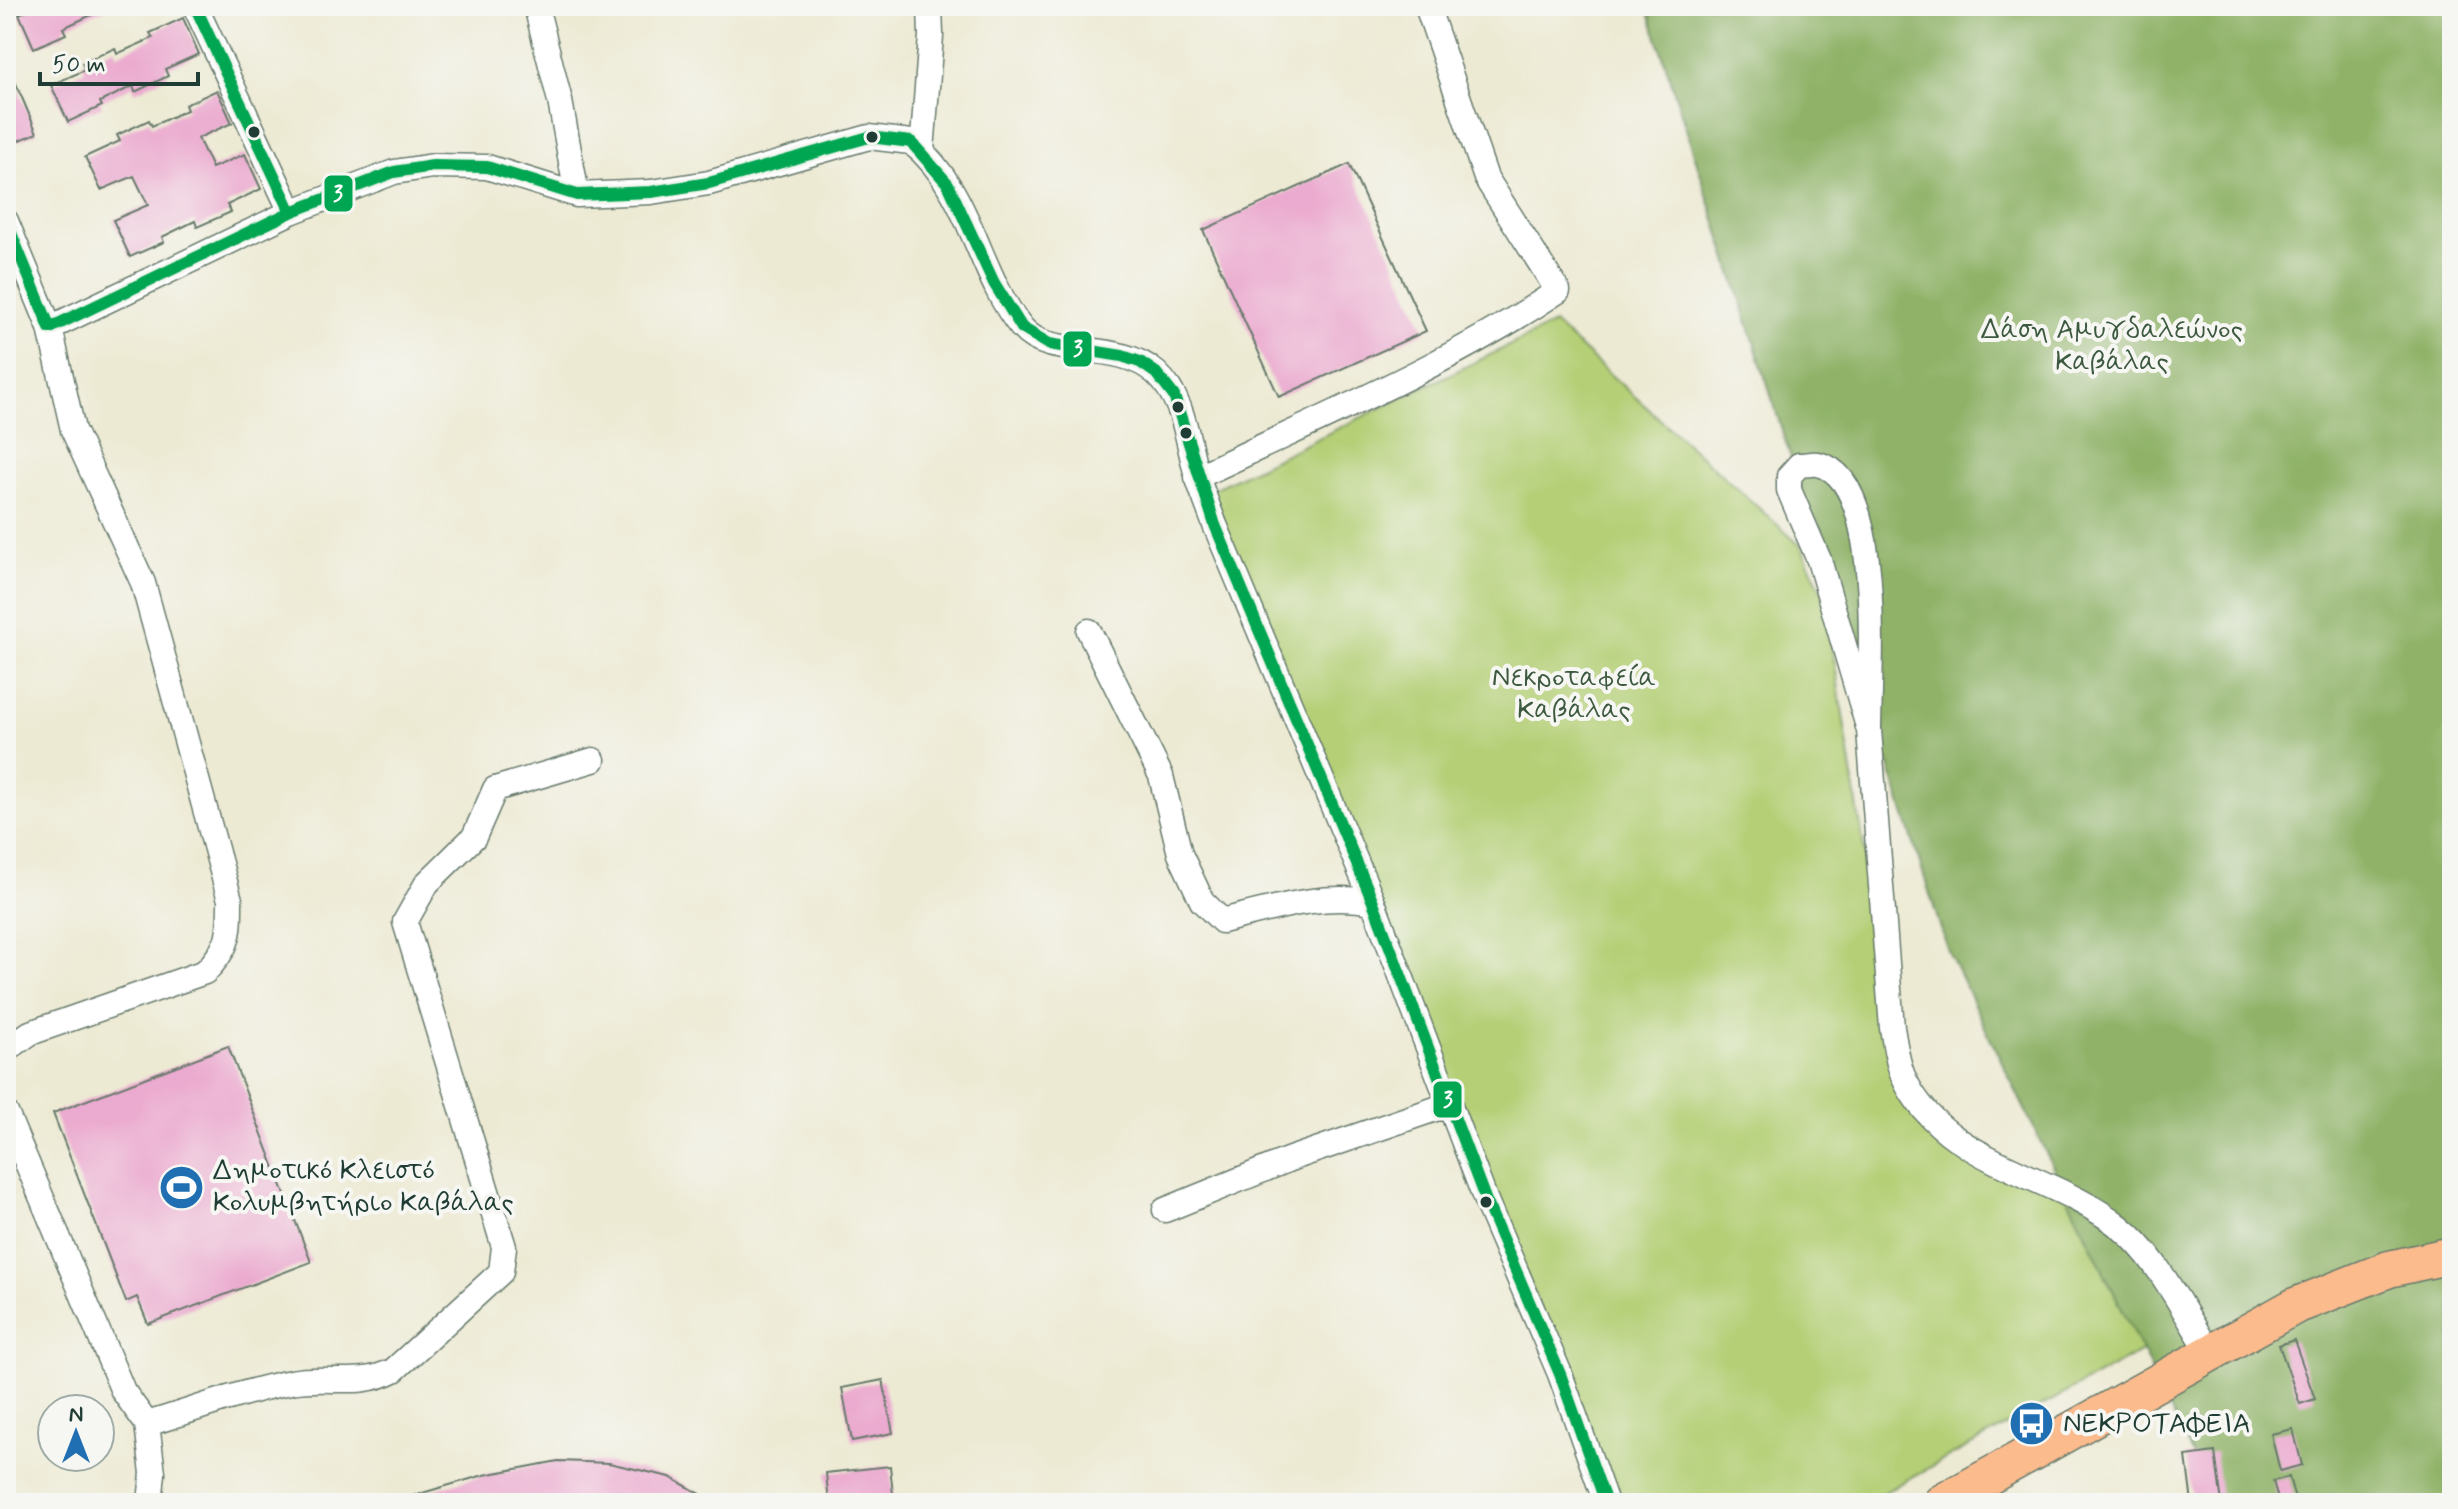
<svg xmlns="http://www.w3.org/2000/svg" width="2458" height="1509" font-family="Mynerve,sans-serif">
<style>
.green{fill:#b4cf76;stroke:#6a8655;stroke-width:2}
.forest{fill:#8fb267;stroke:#57784e;stroke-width:2}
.building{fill:#ebaacf}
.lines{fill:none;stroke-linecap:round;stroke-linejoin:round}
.street-casing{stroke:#677a6c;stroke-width:27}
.primary-casing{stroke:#677a6c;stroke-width:39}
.street{stroke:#fff;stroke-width:24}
.primary{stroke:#fbbb8d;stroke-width:36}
.bus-1-casing{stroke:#f6f6f2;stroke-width:18}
.bus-1{stroke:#00a651;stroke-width:12}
.bus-dot{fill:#1f3d34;stroke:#f6f6f2;stroke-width:3}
.labels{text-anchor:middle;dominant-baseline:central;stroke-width:8;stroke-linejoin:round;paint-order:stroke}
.park-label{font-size:28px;fill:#3d5a41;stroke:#f6f6f2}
.poi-label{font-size:28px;fill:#1f3d34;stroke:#f6f6f2;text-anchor:start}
.line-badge{stroke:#f6f6f2;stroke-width:3}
.badge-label{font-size:22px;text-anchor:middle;font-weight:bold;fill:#fff}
</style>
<rect width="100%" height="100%" fill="#f6f6f2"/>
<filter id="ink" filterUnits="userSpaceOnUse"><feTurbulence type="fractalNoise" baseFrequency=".0125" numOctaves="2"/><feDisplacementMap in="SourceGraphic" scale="16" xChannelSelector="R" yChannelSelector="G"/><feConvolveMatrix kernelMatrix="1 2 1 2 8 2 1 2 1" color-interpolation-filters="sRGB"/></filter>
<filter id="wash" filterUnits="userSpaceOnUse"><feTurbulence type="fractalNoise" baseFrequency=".006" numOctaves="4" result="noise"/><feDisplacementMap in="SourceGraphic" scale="32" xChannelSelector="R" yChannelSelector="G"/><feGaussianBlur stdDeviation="1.8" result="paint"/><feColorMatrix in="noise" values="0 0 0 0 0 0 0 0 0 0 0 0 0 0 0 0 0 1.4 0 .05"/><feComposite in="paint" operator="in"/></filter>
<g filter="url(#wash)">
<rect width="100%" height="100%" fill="#edead4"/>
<!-- green -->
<path class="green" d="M1554,324L1801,546L1824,596L1896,1050L1916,1113L2108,1220L2182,1329L1865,1503H1618L1211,490Z"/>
<!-- forest -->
<path class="forest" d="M1647,6H2452V1503H2216L1948,951Z"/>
<g id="blocks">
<!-- building -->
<path class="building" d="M37,6H111L63,28L66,34L34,48L19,14Z
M183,18L199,54L165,69L168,76L135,92L133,86L100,102L102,106L68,122L51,85L85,70L82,63L115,48L117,54L153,38L150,33Z
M6,60L37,133L6,146Z
M217,90L232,123L198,138L212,168L245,154L261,189L227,205L231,212L197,227L195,221L162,237L164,242L130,257L113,220L148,205L134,176L101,190L85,157L120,141L117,135L149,120L152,126L187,110L185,105Z
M1349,164L1426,331L1279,397L1203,230Z
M228,1046L311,1262L148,1324L137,1297L126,1302L53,1113Z
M2294,1340L2315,1399L2300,1404L2279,1345Z
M883,1380L893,1433L852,1441L842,1388Z
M2293,1429L2302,1465L2280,1471L2271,1434Z
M2215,1452L2222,1503H2192L2186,1456Z
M558,1461L609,1463L670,1477L717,1503H405V1498L484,1475Z
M890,1466L894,1503H829L826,1473Z
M2289,1477L2296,1503H2279L2273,1481Z"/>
</g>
</g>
<g filter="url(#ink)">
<use href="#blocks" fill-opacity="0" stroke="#677a6c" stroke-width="2"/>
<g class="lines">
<defs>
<path id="street" d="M195,6L291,212
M536,6L560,101L577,195
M922,151L931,36L930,6
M6,221L50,328L291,212L394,172L433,166L487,167L577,195L651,192L709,183L869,137L911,142C972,191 977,273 1022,328C1049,361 1117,338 1156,373C1186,400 1187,444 1198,479C1203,494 1209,509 1215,525L1373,902L1486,1201L1560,1374L1606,1503
M1197,477C1318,419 1446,366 1558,291L1486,178L1427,6
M1089,631L1161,776L1180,854L1202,901L1222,921C1272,909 1322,892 1373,902
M1869,730C1869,677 1886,478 1818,464C1813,463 1805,465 1799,465L1789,476V490L1819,560L1869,730L1892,1028C1895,1044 1897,1062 1903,1076C1942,1164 2052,1172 2120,1227C2158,1257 2182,1310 2209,1351
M6,1050L30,1033L205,972C230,946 230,935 230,900L143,583L73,430L50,328
M6,1113L123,1391L147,1424C195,1410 243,1391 291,1382C327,1375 360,1388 394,1370L501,1272L504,1247L405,922L427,883L474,837L495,789L593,760
M1165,1210L1290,1159L1450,1104
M147,1424L153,1473L150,1503"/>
<path id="primary" d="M1941,1503L2295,1306L2389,1269L2452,1255"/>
</defs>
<!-- street casing -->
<use href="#street" class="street-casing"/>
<!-- primary casing -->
<use href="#primary" class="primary-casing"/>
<!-- street -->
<use href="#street" class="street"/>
<!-- primary -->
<use href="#primary" class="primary"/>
<defs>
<path id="bus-1" d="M195,6L291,212
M6,221L50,328L291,212L394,172L433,166L487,167L577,195L651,192L709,183L869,137L911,142L948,184L994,283L1022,328L1049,344L1122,356L1140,362L1156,373L1174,396L1215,525L1373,902L1486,1201L1560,1374L1606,1503"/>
</defs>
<!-- bus-1 casing -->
<use href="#bus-1" class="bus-1-casing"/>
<!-- bus-1 -->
<use href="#bus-1" class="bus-1"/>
</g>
</g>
<!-- icons -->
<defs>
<symbol id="stadium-disc" viewBox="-11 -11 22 22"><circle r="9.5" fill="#1f6fb2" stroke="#f6f6f2"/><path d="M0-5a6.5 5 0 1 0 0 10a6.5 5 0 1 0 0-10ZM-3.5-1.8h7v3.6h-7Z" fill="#fff"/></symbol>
<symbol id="bus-disc" viewBox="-11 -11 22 22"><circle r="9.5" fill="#1f6fb2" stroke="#f6f6f2"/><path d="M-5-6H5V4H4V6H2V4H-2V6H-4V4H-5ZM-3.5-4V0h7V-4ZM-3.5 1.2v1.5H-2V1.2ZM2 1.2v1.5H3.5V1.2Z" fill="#fff"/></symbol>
</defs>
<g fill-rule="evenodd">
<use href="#stadium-disc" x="156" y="1162" width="51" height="51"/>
<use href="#bus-disc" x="2006" y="1398" width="51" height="51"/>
</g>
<!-- markers -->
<g class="bus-dot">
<circle cx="254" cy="132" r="7"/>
<circle cx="872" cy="137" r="7"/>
<circle cx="1178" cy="407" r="7"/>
<circle cx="1186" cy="433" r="7"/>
<circle cx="1486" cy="1202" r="7"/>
</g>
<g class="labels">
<!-- park labels -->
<g class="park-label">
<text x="2112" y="330">Δάση Αμυγδαλεώνος<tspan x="2112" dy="32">Καβάλας</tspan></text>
<text x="1574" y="678">Νεκροταφεία<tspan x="1574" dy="32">Καβάλας</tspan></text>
</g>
<!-- poi labels -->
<g class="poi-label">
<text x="213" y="1171">Δημοτικό Κλειστό<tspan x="213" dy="32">Κολυμβητήριο Καβάλας</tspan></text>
<text x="2063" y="1424">ΝΕΚΡΟΤΑΦΕΙΑ</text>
</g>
</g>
<g class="line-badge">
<rect x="323" y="174" width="31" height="39" rx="8" fill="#00a651"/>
<rect x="1062" y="330" width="31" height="38" rx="8" fill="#00a651"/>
<rect x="1432" y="1080" width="31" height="39" rx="8" fill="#00a651"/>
</g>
<g class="badge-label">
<text x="338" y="201">3</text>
<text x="1078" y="356">3</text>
<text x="1448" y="1107">3</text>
</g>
<!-- margin -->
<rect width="2458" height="1509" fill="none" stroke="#f6f6f2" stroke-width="32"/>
<!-- north arrow -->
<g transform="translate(76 1433)"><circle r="38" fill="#f6f6f2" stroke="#a0aca6" stroke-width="2"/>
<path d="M0-6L14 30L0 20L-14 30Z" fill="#1f6fb2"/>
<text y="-12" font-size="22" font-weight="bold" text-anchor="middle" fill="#1f3d34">N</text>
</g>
<!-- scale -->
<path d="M40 72v12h158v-12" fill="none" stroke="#1f3d34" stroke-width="4"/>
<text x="52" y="72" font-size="24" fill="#1f3d34" stroke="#f6f6f2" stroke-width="6" paint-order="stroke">50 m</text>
</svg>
